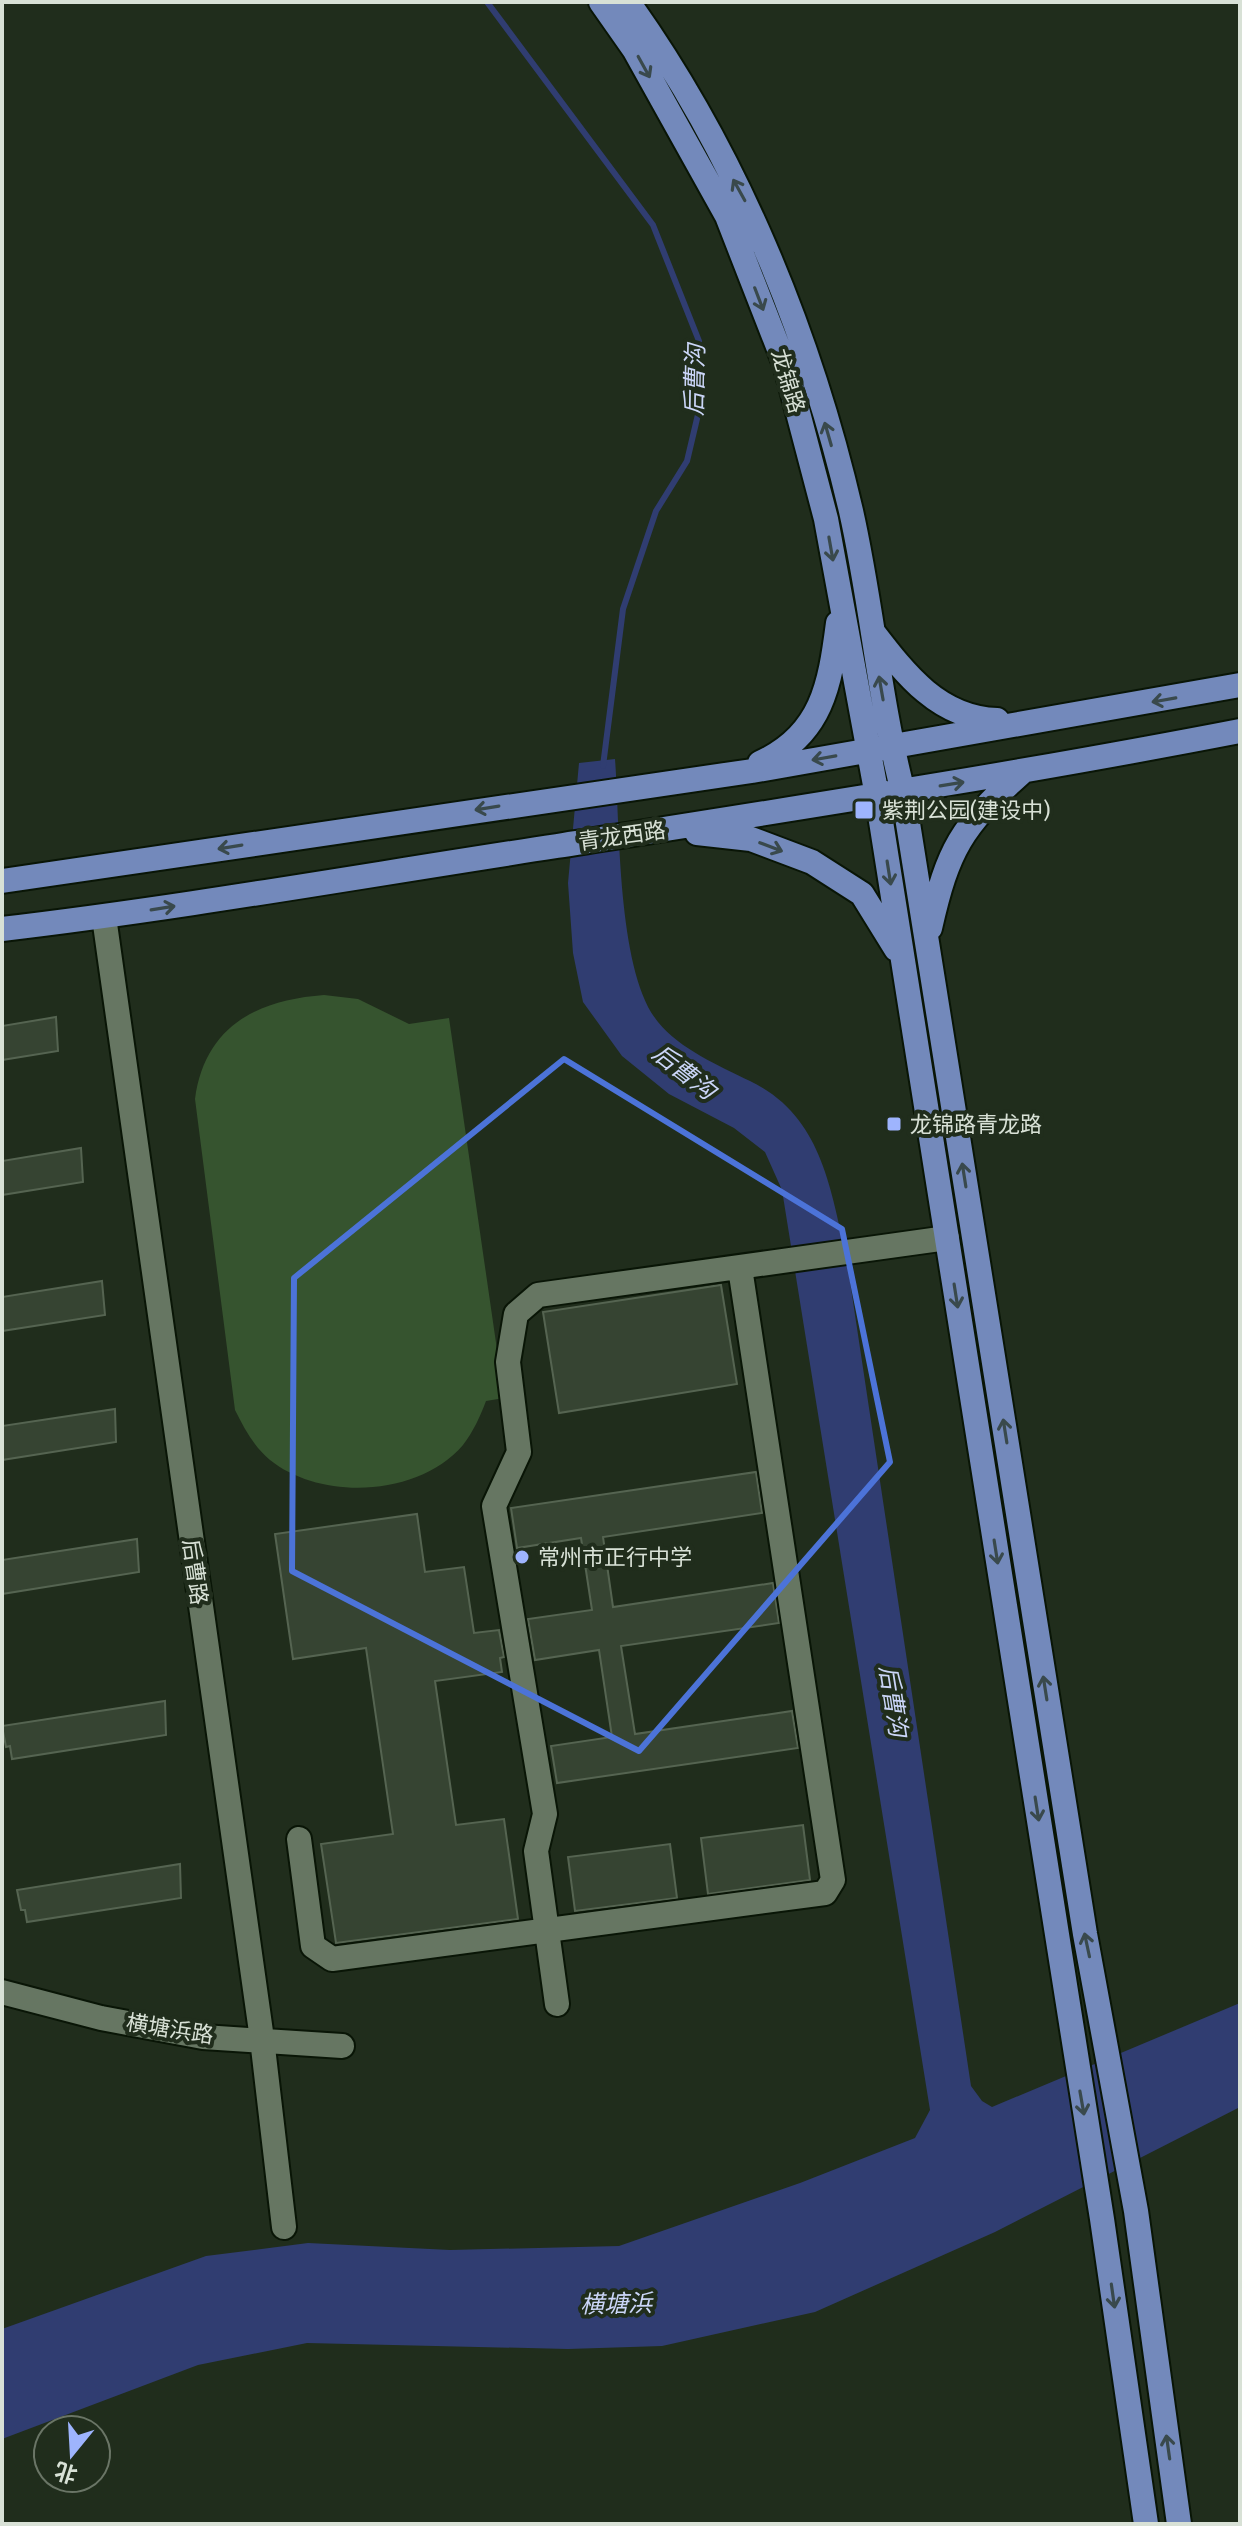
<svg xmlns="http://www.w3.org/2000/svg" width="1242" height="2526" font-family="'Fira Sans','Noto Sans SC',sans-serif">
<style>
.green{fill:#36542f}
.water{fill:#303d71}
.lines{fill:none;stroke-linecap:round;stroke-linejoin:round}
.stream{stroke:#303d71;stroke-width:6}
.building{fill:#364432;stroke:#556451;stroke-width:2}
.minor-casing{stroke:#091506;stroke-width:28}
.major-casing{stroke:#091506;stroke-width:28}
.minor{stroke:#667662;stroke-width:24}
.major{stroke:#7389bb;stroke-width:24}
.oneway{stroke:#39494c}
.marked{fill:none;stroke:#4c73d8;stroke-width:6;stroke-linejoin:round}
.poi-dot{fill:#9eb4fd;stroke:#202d1c;stroke-width:3}
.labels{text-anchor:middle;dominant-baseline:central;stroke-width:8;stroke-linejoin:round;paint-order:stroke}
.street-label{font-size:22px;fill:#d8e1d6;stroke:#202d1c}
.poi-label{font-size:22px;fill:#d8e1d6;stroke:#202d1c;text-anchor:start}
.water-label{font-size:24px;font-style:italic;fill:#cbd6f8;stroke:#202d1c}
</style>
<rect width="100%" height="100%" fill="#202d1c"/>
<!-- green -->
<path class="green" d="M324,995L358,999L409,1024L449,1018L504,1398L486,1401C480,1417 473,1432 463,1445C419,1497 321,1501 270,1460C254,1447 244,1428 235,1410L195,1099C205,1026 257,1000 324,995Z"/>
<!-- water -->
<path class="water" d="M615,759C620,825 617,972 658,1022C680,1049 719,1066 750,1081C821,1115 830,1186 846,1255L971,2086L982,2101L992,2107L1240,2003V2107L995,2232L815,2312L662,2346L568,2349L307,2343L198,2365L2,2439V2329L206,2256L308,2243L450,2250L619,2246L800,2183L915,2138L930,2110L782,1190L765,1152L734,1128L669,1094L622,1056L583,1002L573,953L568,883L579,763Z"/>
<g class="lines">
<!-- stream -->
<path class="stream" d="M487,2L653,225L699,341L700,406L687,461L656,511L623,609L603,766"/>
</g>
<!-- building -->
<path class="building" d="M56,1017L58,1051L2,1060V1026Z
M81,1148L83,1182L2,1195V1161Z
M102,1281L105,1315L2,1331V1297Z
M721,1285L737,1384L559,1413L543,1312Z
M115,1409L116,1442L2,1460V1426Z
M756,1472L762,1513L603,1537L613,1607L773,1583L779,1623L621,1646L635,1734L792,1711L798,1748L557,1783L551,1746L612,1737L599,1650L535,1660L528,1619L592,1610L581,1538L517,1548L511,1508Z
M417,1514L425,1572L464,1567L474,1633L499,1630L504,1657L500,1658L502,1672L435,1681L456,1825L504,1819L518,1919L336,1943L321,1844L393,1834L366,1648L293,1659L275,1534Z
M137,1539L139,1572L2,1594V1560Z
M165,1701L166,1735L12,1759L10,1746L6,1747L2,1726Z
M803,1825L810,1880L708,1894L701,1838Z
M670,1844L677,1898L575,1911L568,1857Z
M180,1864L181,1898L27,1922L25,1910H21L17,1890Z"/>
<g class="lines">
<defs>
<path id="minor" d="M104,917L262,2039L284,2227
M299,1839L313,1946L332,1959L825,1893L833,1880L740,1268
M2,1992L101,2018L203,2037L342,2046
M557,2004L536,1851L545,1814L494,1506L519,1452L508,1362L516,1314L538,1295L947,1238"/>
<path id="major" d="M601,2L634,49L727,216L786,367L826,519L877,796L1102,2219L1146,2524
M628,2C736,153 809,331 851,511C872,604 879,699 903,792L1085,1934L1136,2211L1179,2524
M873,632C906,675 939,718 997,720
M760,763C822,735 830,685 838,623
M697,833L751,839L812,862L862,894L896,949
M2,881L752,771L1240,685
M930,928C948,849 961,827 1021,773
M2,929C188,907 372,874 557,846C785,810 1013,775 1240,731"/>
</defs>
<!-- minor casing -->
<use href="#minor" class="minor-casing"/>
<!-- major casing -->
<use href="#major" class="major-casing"/>
<!-- minor -->
<use href="#minor" class="minor"/>
<!-- major -->
<use href="#major" class="major"/>
</g>
<!-- one-way arrows -->
<defs><path id="oneway-shaft" d="M-6 0H5M1.5-3L5.5 0L1.5 3" fill="none" stroke-width="1.6" stroke-linecap="round" stroke-linejoin="round" transform="scale(2)"/></defs>
<g class="oneway">
<use href="#oneway-shaft" transform="translate(644 67) rotate(61)"/>
<use href="#oneway-shaft" transform="translate(739 190) rotate(-119)"/>
<use href="#oneway-shaft" transform="translate(759 299) rotate(69)"/>
<use href="#oneway-shaft" transform="translate(828 434) rotate(-106)"/>
<use href="#oneway-shaft" transform="translate(831 549) rotate(80)"/>
<use href="#oneway-shaft" transform="translate(881 688) rotate(-100)"/>
<use href="#oneway-shaft" transform="translate(1164 700) rotate(170)"/>
<use href="#oneway-shaft" transform="translate(824 758) rotate(170)"/>
<use href="#oneway-shaft" transform="translate(952 784) rotate(-9)"/>
<use href="#oneway-shaft" transform="translate(487 808) rotate(171)"/>
<use href="#oneway-shaft" transform="translate(230 847) rotate(171)"/>
<use href="#oneway-shaft" transform="translate(771 847) rotate(21)"/>
<use href="#oneway-shaft" transform="translate(889 873) rotate(81)"/>
<use href="#oneway-shaft" transform="translate(163 908) rotate(-9)"/>
<use href="#oneway-shaft" transform="translate(964 1175) rotate(-99)"/>
<use href="#oneway-shaft" transform="translate(956 1296) rotate(81)"/>
<use href="#oneway-shaft" transform="translate(1005 1431) rotate(-99)"/>
<use href="#oneway-shaft" transform="translate(996 1552) rotate(81)"/>
<use href="#oneway-shaft" transform="translate(1045 1688) rotate(-99)"/>
<use href="#oneway-shaft" transform="translate(1037 1809) rotate(81)"/>
<use href="#oneway-shaft" transform="translate(1087 1945) rotate(-102)"/>
<use href="#oneway-shaft" transform="translate(1082 2103) rotate(80)"/>
<use href="#oneway-shaft" transform="translate(1113 2296) rotate(82)"/>
<use href="#oneway-shaft" transform="translate(1168 2447) rotate(-98)"/>
</g>
<!-- marked area -->
<path class="marked" d="M564,1059L842,1229L890,1462L639,1751L292,1571L294,1278Z"/>
<!-- markers -->
<g class="poi-dot">
<rect x="854" y="800" width="20" height="20" rx="4"/>
<rect x="886" y="1116" width="16" height="16" rx="4"/>
<circle cx="522" cy="1557" r="8"/>
</g>
<g class="labels">
<!-- street labels -->
<g class="street-label">
<text transform="translate(788 381) rotate(73)">龙锦路</text>
<text transform="translate(622 836) rotate(-8)">青龙西路</text>
<text transform="translate(195 1572) rotate(82)">后曹路</text>
<text transform="translate(170 2029) rotate(9)">横塘浜路</text>
</g>
<!-- poi labels -->
<g class="poi-label">
<text x="882" y="810">紫荆公园(建设中)</text>
<text x="910" y="1124">龙锦路青龙路</text>
<text x="538" y="1557">常州市正行中学</text>
</g>
<!-- water labels -->
<g class="water-label">
<text transform="translate(695 380) rotate(-89)">后曹沟</text>
<text transform="translate(684 1072) rotate(38)">后曹沟</text>
<text transform="translate(893 1701) rotate(81)">后曹沟</text>
<text transform="translate(616 2304) rotate(-1)">横塘浜</text>
</g>
</g>
<!-- border -->
<rect width="1242" height="2526" fill="none" stroke="#d8e1d6" stroke-width="8"/>
<!-- north arrow -->
<g transform="translate(72 2454) rotate(198)"><circle r="38" fill="#202d1c" stroke="#6a7566" stroke-width="2"/>
<path d="M0-6L14 30L0 20L-14 30Z" fill="#9eb4fd"/>
<text y="-12" font-size="22" font-weight="bold" text-anchor="middle" fill="#d8e1d6">北</text>
</g>
</svg>
